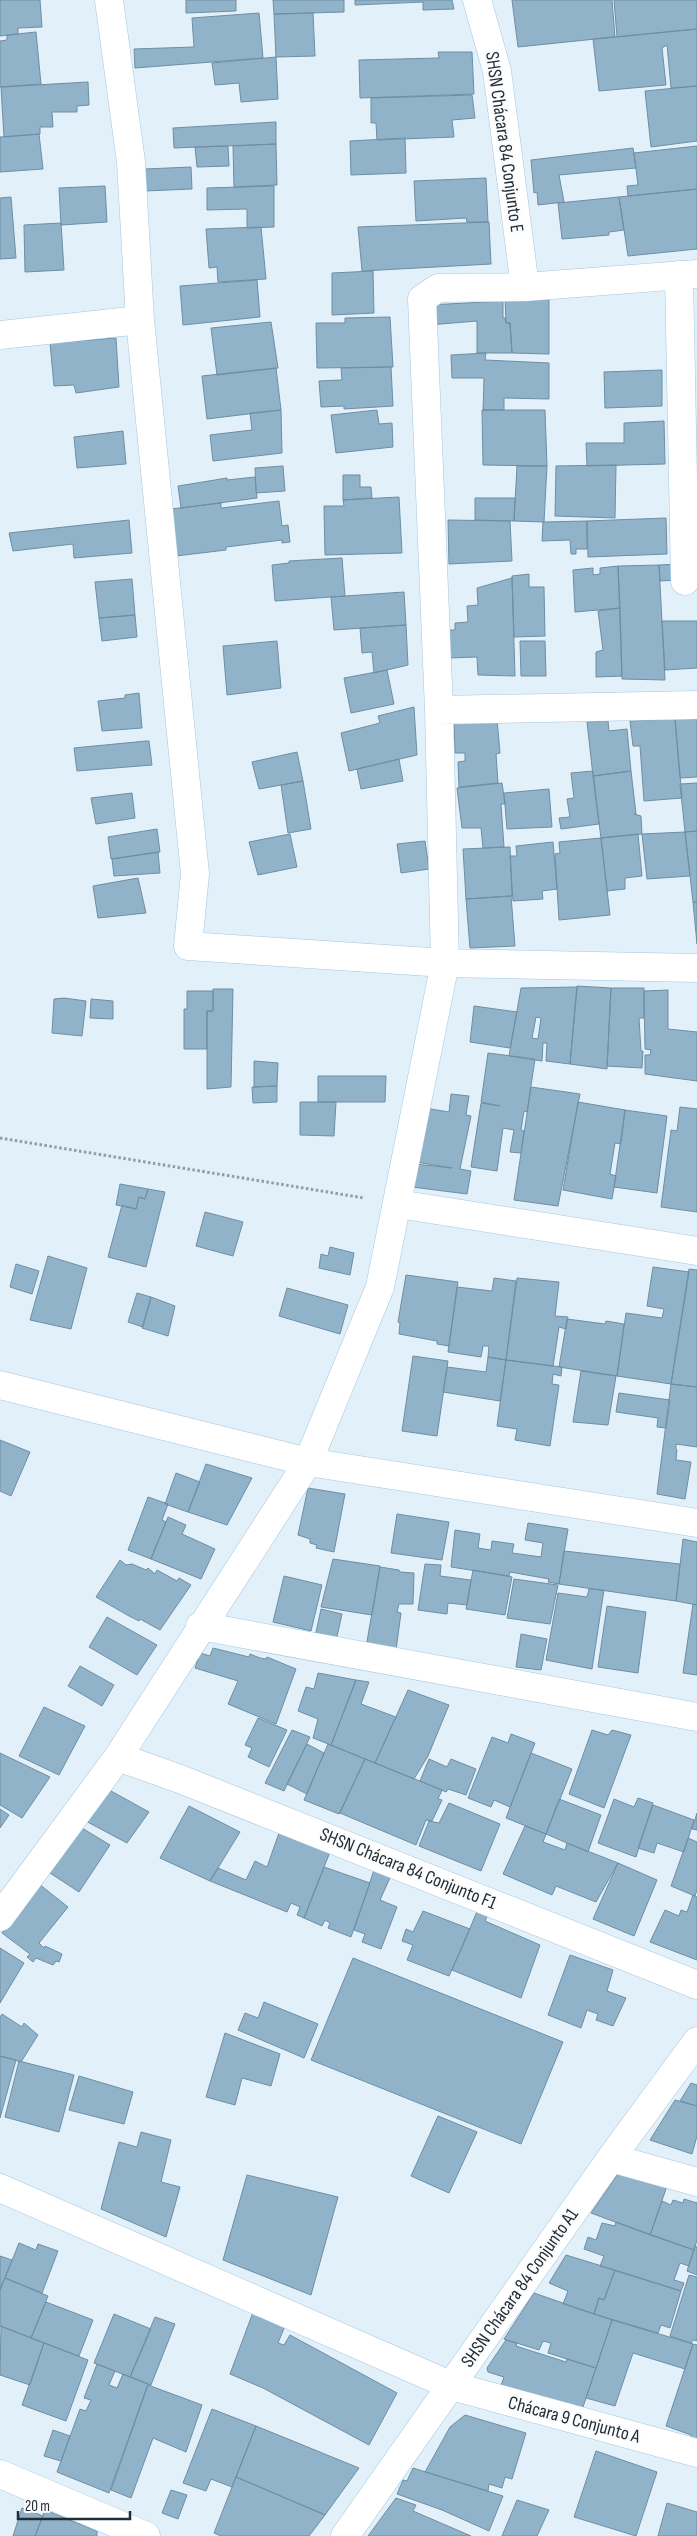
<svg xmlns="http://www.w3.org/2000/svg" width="697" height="2536" font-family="'Sofia Sans Condensed',sans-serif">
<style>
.building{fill:#90b3ca;stroke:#6d8ea4;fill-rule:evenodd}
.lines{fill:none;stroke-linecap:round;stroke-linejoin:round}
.street-casing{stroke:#a4c7df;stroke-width:29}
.path{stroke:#8f9da7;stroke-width:3;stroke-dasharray:2.5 2.5;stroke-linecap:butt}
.street{stroke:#fff;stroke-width:28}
.labels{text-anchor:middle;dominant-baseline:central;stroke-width:4.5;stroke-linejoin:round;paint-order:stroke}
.street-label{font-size:19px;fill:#212e38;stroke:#fbfbfb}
</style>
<rect width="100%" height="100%" fill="#e2f0fa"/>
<!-- building -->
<path class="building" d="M0,0H40L42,27L18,28V34L0,36Z
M186,0H236V11L186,13Z
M273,0H344V12L274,14Z
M355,0H452L454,9L423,10V2L355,5Z
M512,0H612L615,37L518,47Z
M614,0H697V29L617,37Z
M259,13L263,58L135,68L134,49L194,47L192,18Z
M313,13L315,56L276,57L274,14Z
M697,29V86L671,88L667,45L662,48L666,85L599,91L593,39Z
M36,32L41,84L0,87V41L7,40V35Z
M438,52H472L474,94L360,98L359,60L439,58Z
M276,57L278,99L241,102L239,83L215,85L212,63Z
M88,82L89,105L77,106V112H52L53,127H40V134L4,137L1,87Z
M697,86V141L651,147L645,91Z
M472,95L475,118L452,120L454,137L377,140L376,123H371V98Z
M276,122V144L174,148L173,128Z
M39,134L43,169L0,172V137Z
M405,138L406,173L351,175L350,141Z
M276,144L277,185L234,187L233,146Z
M228,146L229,166L197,167L195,147Z
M697,146V189L628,196L627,186L638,185L634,153Z
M633,148L636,168L559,175L564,202L538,205L537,192L534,193L531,160Z
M191,167L192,189L145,191V169Z
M486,178L488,222H467L466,218L416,221L414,181Z
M105,186L107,222L61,225L59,188Z
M274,186V227L247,228V209L207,210V188Z
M697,189V249L628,256L619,197Z
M11,197L16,258L0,259V198Z
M619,197L624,230L609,232V235L562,239L558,203Z
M489,222L491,264L362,271L358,227Z
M61,223L64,270L25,272L24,225Z
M261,227L266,279L218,282L217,267L209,268L206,229Z
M373,271L374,313L332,315V273Z
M257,280L260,317L183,325L180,286Z
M549,295V354L512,353L510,323H506L505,298Z
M503,301V318H505L506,323H510L512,353H477V321L429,325V305Z
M390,317L393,367L317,368L316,323H345V318Z
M271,322L278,368L217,375L211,328Z
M116,338L119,387L76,393L74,385L54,386L50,343Z
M486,353L485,360L549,363V399L504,398V410H483L484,378H452L451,355Z
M391,367L393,406L344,409V406L321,407L319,381L342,380L341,368Z
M276,368L281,410L207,419L202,376Z
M662,370V406L605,408L604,372Z
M281,410L282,453L213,461L210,435L252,430L250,413Z
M377,410L379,424L392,423L393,447L336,453L331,415Z
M482,410H545L547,466L483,465Z
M664,421L665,464L587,466L586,443H624V423Z
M123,431L126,464L77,468L74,437Z
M616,465L615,518L555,516L556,466Z
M283,466L285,491L256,493L255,468Z
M517,466H547L544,522L514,521Z
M343,475H360V487H371L372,498L343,500Z
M255,477L257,498L181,508L178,486L227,478V480Z
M399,497L402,553L325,555L324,506H344L343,500Z
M475,498H515L514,521L475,520Z
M279,501L282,526L288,525L290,542L282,543V540L226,547V550L176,556L171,509L221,503V508Z
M666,518L667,554L588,557L587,521Z
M129,520L132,553L74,558L73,544L13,551L9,533Z
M448,520L510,521L512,561L449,564Z
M587,521V549H576V554H571L570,540L542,541L543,522Z
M342,558L345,596L275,601L272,565L289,563V561Z
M697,563V579L660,581L659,565Z
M659,565L665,680L622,679L618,566Z
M618,566L620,608L575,612L573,570L593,568V575L600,574V568Z
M529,574V587H544L545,636L514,637L512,576Z
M512,578L515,676L478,675L477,657L449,658L448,630H455V623L468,622L467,606L478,605L477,588Z
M132,579L135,615L99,618L95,582Z
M404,592L406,625L334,630L331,597Z
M620,608L622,676L596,677V652L603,650L598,611Z
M135,615L137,637L102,641L99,618Z
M662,621H697V668L665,670Z
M406,625L408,665L374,673L372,652L362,653L360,628Z
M277,641L281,688L227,695L223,646Z
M520,641H545L546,676H521Z
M387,670L394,704L351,713L344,678Z
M139,693L142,728L102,731L98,701L125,698V695Z
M414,707L417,755L349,771L341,733L380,723L378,716Z
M497,719L500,753L496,754L498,783L459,787L458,762L465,761V753H455L454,720Z
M675,719H697V777L680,778Z
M675,719L682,798L644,801L640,746H633L630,721Z
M608,721L609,731L627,729L631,771L593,776L587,722Z
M146,741H149L152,765L77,771L74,748Z
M297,752L303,781L259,789L252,762Z
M399,759L403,781L361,789L357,769Z
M593,771L599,824L561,829L559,818L570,817L567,799L574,798L571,773Z
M631,771L636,814H634L641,816L642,834L601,838L593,776Z
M303,781L311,829L288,833L281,785Z
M502,783L505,804H501L504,847L483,848L481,828H462L457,788Z
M697,783V831L685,832L680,784Z
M549,789L552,827L507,829L504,793Z
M132,793L135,818L96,824L91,798Z
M157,829L160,852L111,859L108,837Z
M697,831V902H693L685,832Z
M685,832L690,876L647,879L642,834Z
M290,834L297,867L258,875L249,842Z
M638,834L642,876L625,878V889L607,891L601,838Z
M601,838L610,915L559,920L555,854L560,853L559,842Z
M425,841L429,869L401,873L397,844Z
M553,842L557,889L542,891L543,899L513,901L510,856H517L516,846Z
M510,847L512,896L466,899L463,849Z
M158,852L160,873L114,876L112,859Z
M138,878L146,913L98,918L93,886Z
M511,896L515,946L470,948L466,899Z
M693,902H697V944Z
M577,986L611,988L607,1069L570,1064Z
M577,987L570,1064L546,1061L547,1043H543L542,1061L509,1056L521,988ZM536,1017L541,1018L538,1039L532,1038Z
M611,988H644V1018H639L641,1051H643L642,1068L607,1066Z
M213,989H233L231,1087L207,1089V1011H213Z
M668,990V1029L697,1032V1081L645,1074V1055H650L651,1050L645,1049L644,991Z
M187,991H213V1011H207V1049H184V1009H187Z
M64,998L86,1001L82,1036L52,1033L54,999Z
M91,999L113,1001V1019L90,1018Z
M474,1006L517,1012L510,1048L470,1042Z
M488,1053L535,1059L527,1112L524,1111L521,1130L524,1131L521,1153L510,1152L514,1130L503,1128L497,1171L471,1167L481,1103L500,1106L481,1102Z
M254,1061L278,1063L277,1086L254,1087Z
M318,1076H386L385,1102H318Z
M277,1086V1102L253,1103L252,1087Z
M531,1087L580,1094L558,1206L514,1200Z
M451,1094L469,1096L466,1115L471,1116L460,1169L471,1171L467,1194L412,1187L415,1164L452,1168L416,1162L425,1108L449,1112Z
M300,1102H336L334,1136L300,1135Z
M578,1102L625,1110L621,1144L615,1143L610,1174L616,1176L612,1199L563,1190Z
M680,1107L697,1109V1212L661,1207L671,1130L677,1131Z
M625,1110L667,1116L657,1193L614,1187Z
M120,1184L148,1189L145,1199L139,1197L136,1209L116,1205Z
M148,1189L165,1192L146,1267L108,1257L122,1205L136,1209L139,1197L145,1199Z
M205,1212L243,1222L233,1256L196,1246Z
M330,1247L354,1253L350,1275L319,1268L321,1254L328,1256Z
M48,1256L87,1268L71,1329L30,1320Z
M16,1264L39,1271L32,1294L10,1287Z
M653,1267L689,1272L671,1384L617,1376L626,1313L662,1318L664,1309L647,1306Z
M689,1269L697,1270V1387L671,1384Z
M406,1275L458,1282L449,1346L437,1344V1341L399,1334L400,1323L398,1322Z
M494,1278L516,1281L506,1360L488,1357L489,1346H483L481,1357L448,1352L457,1287L492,1291Z
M517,1278L559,1282L555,1316L568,1317L566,1329L559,1327L553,1366L506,1360Z
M287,1288L348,1305L340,1334L279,1316Z
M137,1293L151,1297L143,1327L128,1322Z
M151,1297L175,1306L168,1336L142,1328Z
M567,1319L605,1324L606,1321L624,1324L617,1376L559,1367Z
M413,1356L448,1361L437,1436L402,1431Z
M488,1357L506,1360L500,1401L443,1392L447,1367L486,1372Z
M506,1360L562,1367L561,1376L553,1374L552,1384L559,1385L550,1446L515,1440L517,1429L497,1426Z
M581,1371L616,1376L608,1425L573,1422Z
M671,1384L697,1387V1447L676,1444V1449L677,1450L676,1460L691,1462L685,1499L657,1494Z
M619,1393L670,1400L666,1428L657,1427L658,1418L616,1412Z
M0,1440L30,1452L11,1496L0,1491Z
M206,1464L252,1478L227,1525L188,1512Z
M176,1473L200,1482L188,1512L165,1504Z
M308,1488L345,1494L334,1552L316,1548L317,1545L310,1543V1539L298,1535Z
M148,1497L168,1504L162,1520L166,1522L151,1559L128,1550Z
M397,1514L449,1522L442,1560L391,1553Z
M168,1517L186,1525L182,1534L215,1549L201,1579L151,1559Z
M528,1523L568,1529L559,1584L548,1582L549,1579L510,1572L509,1576L451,1567L455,1530L480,1534L478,1548L491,1550L492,1541L514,1544L512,1553L541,1557L543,1543L525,1540Z
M683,1539L697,1542V1605L676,1601Z
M564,1551L680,1564L676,1601L559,1584Z
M333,1559L380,1566L372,1615L321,1607Z
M120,1560L126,1565L132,1564L146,1570L148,1568L155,1574L157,1570L177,1581L179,1578L191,1585L160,1630L140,1619L139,1621L129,1616L96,1597Z
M425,1564L441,1565L440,1576L471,1580L467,1605L448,1603L447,1614L418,1610Z
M380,1567L399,1570L400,1572L414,1573L413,1604H399L397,1612L401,1613L396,1650L366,1647Z
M473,1570L512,1577L505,1615L466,1609Z
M284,1576L322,1585L311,1631L273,1622Z
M514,1579L558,1585L550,1624L507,1618Z
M589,1589L604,1590L592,1669L546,1660L558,1593L587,1597Z
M693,1604L697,1605V1675L683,1673Z
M607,1606L646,1612L638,1673L598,1667Z
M321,1609L342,1614L336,1641L315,1637Z
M107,1617L157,1645L137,1675L89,1647Z
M521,1634L547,1639L541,1670L516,1667Z
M213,1648L249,1657L250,1654L260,1658L266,1659L267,1657L296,1669L276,1724L228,1704L238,1681L195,1668L200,1653L210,1656Z
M80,1666L114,1685L102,1706L68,1686Z
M318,1673L356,1680L331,1745L313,1738L318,1719L298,1711L306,1687L314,1689Z
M356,1680L369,1682L361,1704L396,1717L375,1763L331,1745Z
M408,1690L449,1705L428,1756L414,1779L375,1763Z
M44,1707L85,1726L59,1775L19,1756Z
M258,1718L287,1730L269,1767L248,1757L252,1748L245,1745Z
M292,1730L310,1737L284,1791L265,1783Z
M592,1730L608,1735L612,1730L631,1735L604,1808L569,1794Z
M511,1734L535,1743L510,1807L494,1800L491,1807L468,1798L492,1737L508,1743Z
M307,1744L324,1753L307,1794L287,1784Z
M328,1744L365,1759L339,1814L304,1800Z
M0,1753L50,1777L22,1818L0,1805Z
M531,1753L572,1769L546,1834L506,1818Z
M365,1759L442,1790L438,1799L442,1800L432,1821L426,1820L416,1845L340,1813Z
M429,1759L447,1767L451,1759L476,1769L466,1795L448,1789L446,1792L420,1781Z
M102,1786L149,1812L127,1843L80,1818Z
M638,1798L653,1803L636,1857L598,1843L614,1799L634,1807Z
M559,1799L601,1815L588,1852L546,1834Z
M449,1803L500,1824L481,1871L419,1846L429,1821L439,1823Z
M653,1805L694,1820L684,1852L657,1843L654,1853L638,1848Z
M189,1806L240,1832L210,1881L160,1858Z
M0,1809L9,1815L0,1828Z
M697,1813V1830L692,1829Z
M77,1825L110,1845L79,1892L47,1871Z
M525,1826L546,1834L543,1842L565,1850L567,1843L618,1863L596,1902L556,1886L552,1895L503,1874Z
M279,1833L330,1852L304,1918L297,1915L300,1907L291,1903L287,1912L210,1881L218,1868L246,1880L255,1861L267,1867Z
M688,1838L697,1842V1890L695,1896L671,1886Z
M618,1863L657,1880L634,1936L593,1919Z
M376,1864L393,1871L380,1900L397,1907L381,1949L362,1942L365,1934L354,1930Z
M324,1867L370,1883L351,1937L328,1928L330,1923L325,1920L322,1926L304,1918Z
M39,1884L68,1907L39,1943L44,1948L45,1946L62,1954L59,1962L56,1961L53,1965L36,1958L33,1962L27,1957L30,1954L2,1933Z
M693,1895L697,1897V1960L650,1942L665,1910L679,1916L681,1910L687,1912Z
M479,1907L489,1912L485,1921L540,1945L521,1998L452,1970Z
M423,1911L470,1929L449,1976L407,1960L413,1945L402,1941L406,1929L413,1932Z
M0,1948L24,1963L0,2003Z
M570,1955L613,1970L607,1991L626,1998L613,2026L596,2020L598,2014L587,2010L581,2028L548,2015Z
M353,1958L563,2042L521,2144L311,2060Z
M264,2002L318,2024L304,2058L238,2030L245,2013L258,2018Z
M2,2014L22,2027L24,2023L38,2035L21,2062L0,2056V2017Z
M225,2033L280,2054L271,2086L242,2078L235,2105L206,2097Z
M0,2056L16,2060L0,2118Z
M19,2061L74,2075L59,2132L5,2117Z
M79,2076L133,2092L124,2124L69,2110Z
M691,2083L697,2085V2106L680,2101Z
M675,2100L697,2106V2136L692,2154L650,2140Z
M438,2116L477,2132L449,2193L411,2176Z
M141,2132L171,2140L161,2182L180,2187L166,2237L101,2209L119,2142L137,2147Z
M620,2171L667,2186L650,2235L591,2213Z
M247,2175L338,2197L311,2295L223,2260Z
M684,2199L697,2203V2240L694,2250L650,2235L662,2201L671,2205L673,2200L683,2203Z
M616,2222L694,2250L689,2266L680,2263L674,2280L684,2283L681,2291L600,2266L604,2256L584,2249L588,2237L596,2240L602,2223L615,2226Z
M19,2243L36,2250L38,2244L58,2251L42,2293L5,2278Z
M695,2246L697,2247V2275L687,2271Z
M566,2255L615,2270L604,2300L599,2298L594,2314L563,2304L568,2291L549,2283Z
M0,2256L12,2260L0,2290Z
M615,2270L681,2291L670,2328L661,2325L658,2333L594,2314L599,2298L604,2300Z
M689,2275L697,2277V2341L693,2340L691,2343L670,2336Z
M5,2278L48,2296L31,2338L0,2326V2290Z
M534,2293L612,2320L596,2368L548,2353L551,2343L543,2341L539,2350L504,2339Z
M46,2302L93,2320L79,2356L31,2338Z
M255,2307L287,2321L278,2343L284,2345L290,2335L397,2393L369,2445L263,2388L230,2374Z
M114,2314L151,2329L130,2377L94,2363Z
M155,2317L175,2324L151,2385L130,2377Z
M612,2320L693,2344L685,2369L633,2353L615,2406L586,2398Z
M1,2326L44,2343L30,2385L0,2375Z
M506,2340L517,2343L516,2346L566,2362L567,2359L596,2368L581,2413L499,2391L504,2377L488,2372L487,2368Z
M44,2343L88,2360L66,2421L22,2405Z
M693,2344L697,2345V2449L688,2445L691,2435L666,2426Z
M97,2364L115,2371L109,2385L117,2388L123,2374L148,2384L109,2493L57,2472L80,2409L86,2411L91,2400L84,2398Z
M148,2385L202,2405L186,2452L153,2438L131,2498L111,2490Z
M212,2409L256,2426L232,2487L211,2479L206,2491L183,2483Z
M465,2415L526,2433L512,2479L505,2477L502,2488L489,2484L488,2491L425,2472L450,2427Z
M256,2426L359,2468L325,2515L236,2477Z
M53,2430L70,2436L61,2461L44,2456Z
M596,2451L657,2472L636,2536L574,2517Z
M413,2468L503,2496L489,2531L442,2510L397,2494L403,2480L407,2481Z
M236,2477L321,2513L325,2515L309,2536H221L214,2533Z
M171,2490L187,2495L178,2519L162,2513Z
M396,2498L416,2505L413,2511L471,2536H368Z
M517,2500L549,2510L537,2536H502Z
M667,2503L697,2512V2536H658Z
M22,2508L43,2516L35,2536H13Z
M45,2510L97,2531V2536H35Z"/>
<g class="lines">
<defs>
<path id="street" d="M109,0L131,162L140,320L195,874L188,946L445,963L697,968
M477,0L497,71L525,287
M679,275L685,581
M0,335L140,320
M439,710L697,705
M398,1204L697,1251
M0,1385L308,1462L697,1523
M200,1626L697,1717
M118,1757L180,1779L697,1985
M0,1917L118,1757L308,1462L380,1287L445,963L439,710L422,299L438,288L525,287L697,274
M611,2158L697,2182
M0,2188L452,2386L697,2453
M0,2474L146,2536
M345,2536L611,2158L697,2041"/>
</defs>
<!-- street casing -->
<use href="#street" class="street-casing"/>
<!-- path -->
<path class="path" d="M0,1138L364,1198"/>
<!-- street -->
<use href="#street" class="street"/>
</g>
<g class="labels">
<!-- street labels -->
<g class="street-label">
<text transform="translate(504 142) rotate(82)">SHSN Chácara 84 Conjunto E</text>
<text transform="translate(408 1869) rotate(22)">SHSN Chácara 84 Conjunto F1</text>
<text transform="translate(520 2288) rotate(-55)">SHSN Chácara 84 Conjunto A1</text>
<text transform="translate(574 2420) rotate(15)">Chácara 9 Conjunto A</text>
</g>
</g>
<!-- scale -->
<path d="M18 2511v8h112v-8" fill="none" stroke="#212e38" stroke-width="2.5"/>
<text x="25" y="2511" font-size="15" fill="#212e38" stroke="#fbfbfb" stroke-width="4" paint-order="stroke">20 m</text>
</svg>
